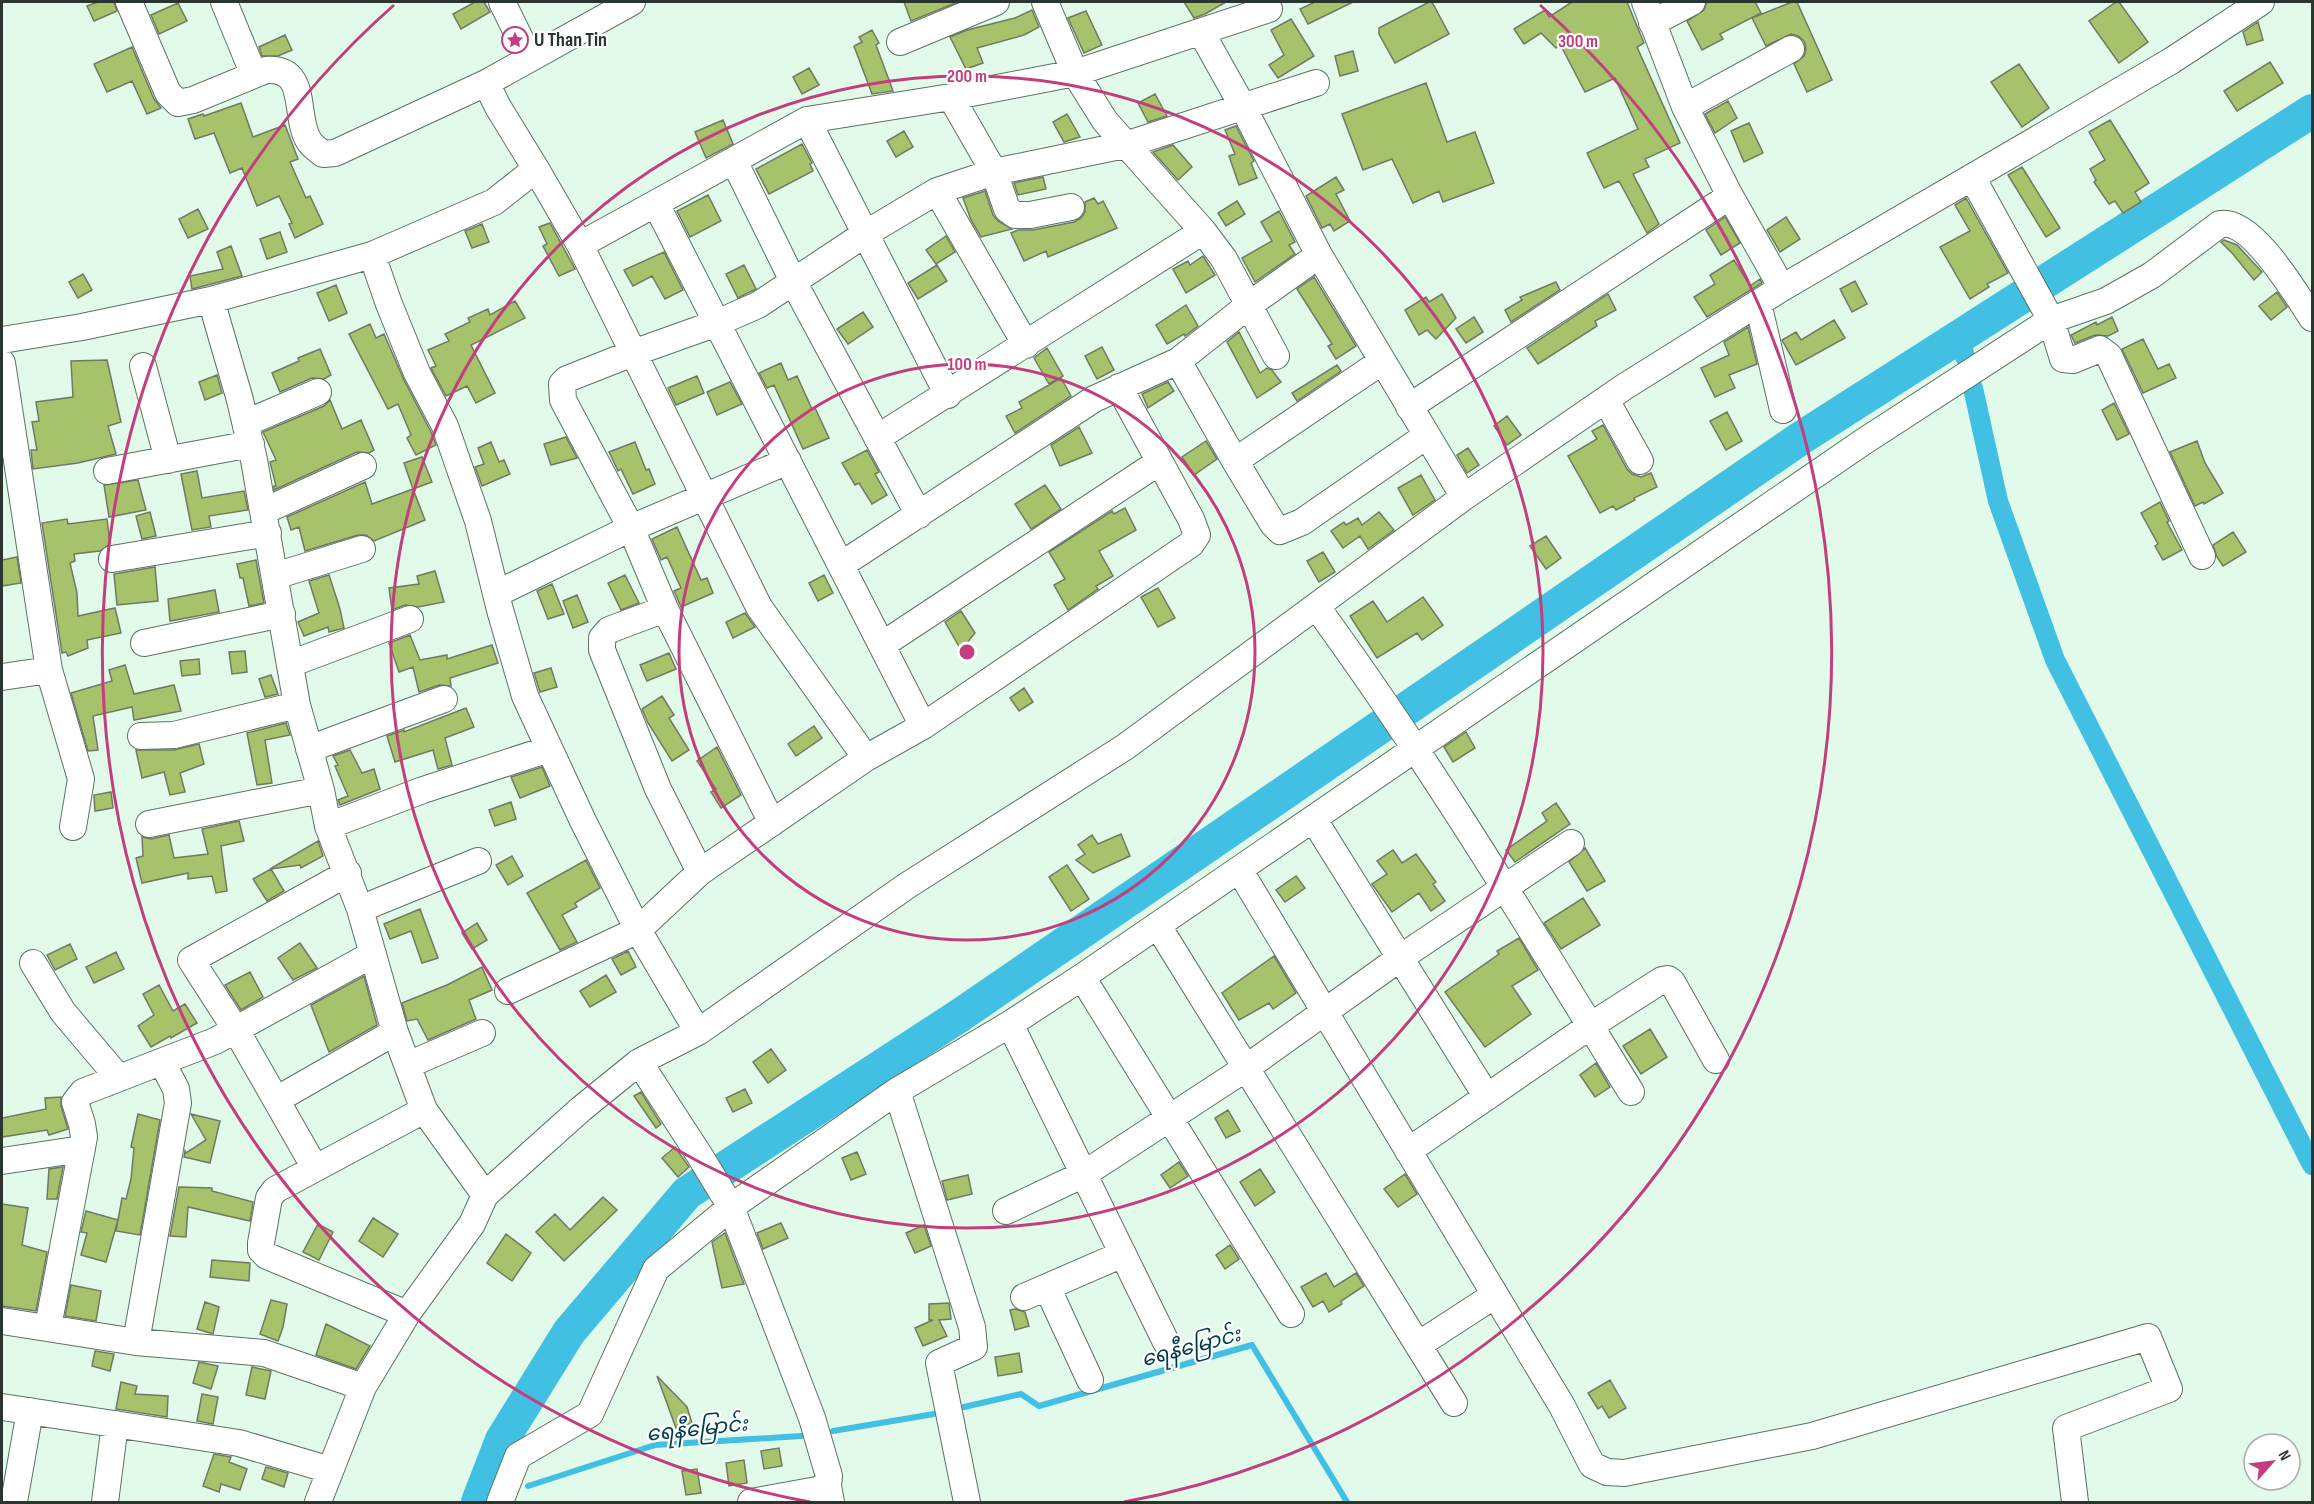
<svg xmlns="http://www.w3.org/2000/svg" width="2314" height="1504" font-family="'Sofia Sans Condensed','Noto Sans Myanmar',sans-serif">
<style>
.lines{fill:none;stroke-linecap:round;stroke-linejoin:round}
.stream{stroke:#41c0e4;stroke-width:6}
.canal{stroke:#41c0e4;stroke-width:20}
.river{stroke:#41c0e4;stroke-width:34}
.building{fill:#a6c36b;stroke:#717963;stroke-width:1.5}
.minor-casing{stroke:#5b7263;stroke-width:28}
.minor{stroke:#fff;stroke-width:26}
.ring{fill:none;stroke:#c43d7d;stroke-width:3}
.labels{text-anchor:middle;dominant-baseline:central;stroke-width:4.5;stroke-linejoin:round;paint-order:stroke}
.poi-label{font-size:20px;font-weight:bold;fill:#2b352f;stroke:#fff;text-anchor:start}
.water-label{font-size:21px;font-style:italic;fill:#023c4b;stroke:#fff}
.centre{fill:#c43d7d;stroke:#fff;stroke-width:3}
.ring-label{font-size:18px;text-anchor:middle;font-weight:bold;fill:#c43d7d;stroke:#fff;stroke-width:4.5;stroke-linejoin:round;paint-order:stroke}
</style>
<rect width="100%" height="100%" fill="#e1fae9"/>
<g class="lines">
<!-- stream -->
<path class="stream" d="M964,1407L1021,1394L1039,1406L1252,1345L1347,1502
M833,1431L934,1414
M528,1486L655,1445L801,1436
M480,1498L496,1494"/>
<!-- canal -->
<path class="canal" d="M1960,338L1965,357
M1973,388L1998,501L2055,660L2312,1165"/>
<!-- river -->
<path class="river" d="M478,1502L502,1440L569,1332L687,1193L959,1016L1801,438L2312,111"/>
</g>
<!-- building -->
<path class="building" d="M98,2H114L117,11L94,21L87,6Z
M475,2H484L490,12L461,29L453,14Z
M904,2H958L911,21Z
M1184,2H1226L1205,14L1194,18Z
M1315,2H1353L1308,24L1300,9Z
M1429,2H1432L1449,34L1395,63L1379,34V28Z
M1572,2H1627L1644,43L1637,47L1680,143L1645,159L1649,167L1633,174L1659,224L1647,233L1619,181L1604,188L1587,153L1638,129L1615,78L1585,92L1560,44L1556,48L1541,33L1524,44L1514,29L1545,10L1549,17Z
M1707,2H1755L1761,13L1720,34L1723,39L1702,50L1687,21L1704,10Z
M1792,2H1797L1832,80L1807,92L1794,64L1804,56L1806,49L1804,41L1798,36L1791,34L1766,46L1752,18Z
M2116,2H2119L2148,42L2119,63L2089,21Z
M178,3L187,21L159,34L151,15Z
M1032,10L1039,27L1024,35L977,48L983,63L966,69L950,37L967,30L1015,18Z
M1086,11L1102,45L1084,53L1068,18Z
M1291,19L1314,56L1278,78L1269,65L1284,55L1271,30Z
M2258,22L2263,40L2247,45L2243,32Z
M872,30L879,43L876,45L893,91L872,94L854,46L862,42L859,37Z
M285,35L292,50L278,56H262L259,47Z
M132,47L154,99L161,108L147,114L132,81L107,92L94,64Z
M1353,51L1358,71L1340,76L1335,56Z
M2270,62L2283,83L2237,111L2224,91Z
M2019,64L2049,108L2022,127L1991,82Z
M809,68L819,85L802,94L793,77Z
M1426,83L1447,142L1475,132L1494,183L1443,202L1439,191L1413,203L1392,159L1363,170L1342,114Z
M1155,94L1167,116L1148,122L1138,103Z
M1728,101L1737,118L1715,133L1705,114Z
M241,103L253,137L285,125L298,159L290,162L306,198L310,196L323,224L295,238L289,224L292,223L279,196L257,206L242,168L230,173L214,133L195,139L188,119L203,114L204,116Z
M1067,114L1080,137L1064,142L1053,122Z
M723,120L733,144L706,158L695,132Z
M2110,120L2149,183L2135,192L2141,202L2123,213L2115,201L2109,204L2094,182L2096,180L2090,169L2105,160L2089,132Z
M1749,123L1763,153L1744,162L1731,131Z
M1236,126L1254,161L1251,163L1257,178L1239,185L1229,156L1235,154L1225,130Z
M904,131L913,147L896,157L887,141Z
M802,144L812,163L810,164L813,171L769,194L756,169Z
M1173,145L1192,167L1178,180L1153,152Z
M2022,167L2060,228L2046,237L2008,175Z
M1043,177L1046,189L1018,195L1014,183Z
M1336,177L1344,190L1336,194L1350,221L1334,231L1330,224L1322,228L1306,196Z
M985,191L993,215L998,221L1012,229L981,237L971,220L963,198Z
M708,195L721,221L690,237L677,211Z
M1094,198L1098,204L1103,201L1117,228L1048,257L1046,251L1024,261L1011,233L1018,230H1033L1074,222L1081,218L1085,212V202Z
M1966,198L2008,273L1987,284L1989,287L1970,299L1940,247L1970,231L1955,205Z
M1237,201L1245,214L1226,226L1218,213Z
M198,209L208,229L188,238L179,219Z
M1279,211L1295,242L1289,245L1295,254L1255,282L1242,258L1272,241L1261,222Z
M1725,217L1740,243L1721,255L1706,230Z
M1786,217L1800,239L1780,252L1767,230Z
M550,223L575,269L559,276L543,246L547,244L539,227Z
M482,224L489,242L472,248L465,231Z
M280,232L287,252L267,259L260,239Z
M946,236L955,252L936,264L926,250Z
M2224,240L2237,245L2262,272L2254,280L2232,253L2221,242Z
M231,246L242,276L192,289L190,276L223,269L217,252Z
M664,252L683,290L665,299L652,276L633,286L624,270Z
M1203,256L1215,275L1186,293L1173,269L1188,261L1190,265Z
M1734,260L1750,286L1760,279L1762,283L1707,317L1694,297L1715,284L1710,275Z
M744,265L756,289L738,298L726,274Z
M937,265L947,281L918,299L908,283Z
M83,274L92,290L78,298L69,282Z
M1314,277L1356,346L1336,359L1328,346L1332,344L1297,289Z
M1855,281L1867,304L1852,312L1840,289Z
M1556,282L1560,290L1511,322L1505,310L1522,300L1520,297Z
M336,285L347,313L329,321L317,293Z
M2277,292L2287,307L2271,320L2259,306Z
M1442,294L1456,318L1436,339L1427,330L1419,335L1405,310L1426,297L1429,302Z
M1608,294L1616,310L1595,321L1597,326L1538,364L1527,348Z
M515,301L525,318L471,345L495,393L476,403L467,386L446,396L431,368L436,366L428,350L449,341L445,334L470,322L468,318L488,309L490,315Z
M1186,305L1198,326L1185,336L1184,334L1167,344L1156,325Z
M863,312L873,327L848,344L837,329Z
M1474,317L1483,332L1466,343L1456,329Z
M2112,317L2118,331L2108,336L2095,335L2075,343L2071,335L2096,322L2097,325Z
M1834,320L1845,338L1796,365L1782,340L1796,332L1801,340Z
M370,324L376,338L384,334L404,380L431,432L436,445L416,455L407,438L411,435L398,404L388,409L349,334Z
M1748,327L1757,364L1729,375L1735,388L1715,397L1701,368L1729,355L1724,342Z
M1239,332L1260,373L1267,368L1272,370L1281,382L1257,398L1227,342Z
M2143,339L2158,369L2169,364L2176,378L2143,393L2122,349Z
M1102,347L1114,370L1097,379L1085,356Z
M1047,348L1063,376L1049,384L1034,358Z
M320,349L331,375L324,379L312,378L280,392L272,373L299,361L298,358Z
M107,360L121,422L108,426L116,454L78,463L33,469L31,450H37L32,422L39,421L36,402L73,397L71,361Z
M781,363L788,380L797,376L812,409L815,408L829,438L803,449L774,385L767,388L759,373Z
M1337,365L1341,371L1297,401L1292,393Z
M217,375L222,393L205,400L199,382Z
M697,376L704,393L676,405L668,388Z
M1061,378L1071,396L1015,433L1006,416L1022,408L1019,402Z
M730,382L742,404L717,415L707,392Z
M1168,382L1174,391L1148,408L1142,394Z
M330,400L342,429L361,420L374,450L369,453L357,452L274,490V486H276L270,462L276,460L263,432L324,406Z
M2114,403L2129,434L2117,440L2102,410Z
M1727,412L1742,441L1726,450L1710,421Z
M1507,416L1521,435L1507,445L1494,426Z
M1603,425L1627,469L1632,474L1641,477L1651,473L1657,487L1634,498L1635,500L1616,510L1613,506L1600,513L1568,456L1597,439L1592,431Z
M1079,427L1092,453L1060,466L1051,445Z
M566,437L577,458L551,465L544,444Z
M1206,441L1217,459L1194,475L1182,457Z
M2197,441L2205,463L2223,493L2204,504L2203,502L2195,506L2170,452Z
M491,442L499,462L504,460L510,474L482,486L475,467L484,464L478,448Z
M635,442L646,470L649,469L655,484L633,494L621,469L618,471L609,452Z
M1468,448L1479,465L1467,473L1457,455Z
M867,450L879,472L875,474L887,495L872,504L859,483L855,485L842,463Z
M422,457L432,482L413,489L404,463Z
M197,471L202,498L244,491L248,510L209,516L211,527L192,530L181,474Z
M1421,475L1435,500L1413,515L1398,488Z
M138,480L146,510L109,517L104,485Z
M365,482L372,504L413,489L425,520L374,541L366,535H358L305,551L299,527L291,530L287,517Z
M1045,485L1061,509L1031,529L1015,504Z
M2160,502L2169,521L2167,522L2182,550L2163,560L2155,546L2158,544L2141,513Z
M1125,508L1136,530L1099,551L1113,576L1096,586L1098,589L1068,610L1054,585L1065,579L1049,552L1112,511L1114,514Z
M150,512L156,536L142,539L136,516Z
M1379,512L1394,530L1368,549L1360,536L1343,548L1331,531L1344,522L1346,525L1358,518L1362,525Z
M67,519L68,524L107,519L110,544L100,551L74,554L75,561L70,563L77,593L78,616L115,608L121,633L87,640L88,648L68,656L66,652L62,653L42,523Z
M677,527L701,580L707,578L713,593L681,607L674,591L681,588L667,557L661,560L652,539Z
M2233,532L2246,552L2223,566L2217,557L2213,545Z
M1546,536L1561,558L1546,569L1530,546Z
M1323,552L1335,572L1319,582L1307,561Z
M17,557L21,583L2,586V560Z
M256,560L264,603L249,606L243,578H240L237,564Z
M155,567L158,601L117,605L114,574Z
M435,571L444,602L418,607L405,605L392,610L389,588L419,584L417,576Z
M329,575L340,609L344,628L329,632L328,627L304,636L298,622L319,613L309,581Z
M625,575L639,603L621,610L608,583Z
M824,575L833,593L818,601L809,583Z
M552,584L564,614L548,619L537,591Z
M1158,588L1175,618L1158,627L1141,597Z
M215,590L219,612L170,621L168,599Z
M577,595L588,622L573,628L563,601Z
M1423,597L1443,625L1422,640L1417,633L1377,658L1350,616L1373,601L1387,622Z
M961,611L975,633L961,650L945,622Z
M745,613L755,627L733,638L726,622Z
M410,635L420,660L447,655V659L492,645L498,663L450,678L451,686L439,685L419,692L413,667L399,672L389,643Z
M245,651L247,672L232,674L229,652Z
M669,653L676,669L647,681L640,665Z
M199,659L200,674L182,676L180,661Z
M125,665L134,694L174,685L181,711L134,720L132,707L93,716L98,750L88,751L71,693L112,681L109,670Z
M551,668L557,687L540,692L534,673Z
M271,675L278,694L265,697L259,679Z
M1024,688L1033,702L1019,711L1010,698Z
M662,696L674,715L669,718L689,750L672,761L648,723L642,709Z
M466,708L474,727L445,738L452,765L438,769L433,750L395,762L387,736L404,730V732Z
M286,723L290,735L265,740L272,783L257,785L247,733Z
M814,726L822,738L796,756L788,744Z
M1466,732L1475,748L1453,762L1444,747Z
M199,744L204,764L180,773L185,792L170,795L164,772L142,778L136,750H174Z
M717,747L741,795L721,808L711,792L716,789L697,761Z
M350,750L362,773L374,769L380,789L340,805L338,800L348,796L335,766L338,765L333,756Z
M542,767L550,786L520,798L511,777Z
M111,792L113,808L95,811L94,795Z
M511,802L516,819L495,826L489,810Z
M1556,803L1570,824L1515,862L1506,850L1547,821L1542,813Z
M239,821L244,841L221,846L227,891L216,893L212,876L188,879V873L142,883L136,858L143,856L142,837L151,839L169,835L174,858L208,854L202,829Z
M1121,834L1130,856L1093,873L1076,860L1085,854L1078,845L1092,835L1098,844Z
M318,841L323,856L301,868L300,865L270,869Z
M1585,848L1605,881L1587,891L1569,862Z
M1393,850L1402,863L1416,854L1436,882L1433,884L1445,901L1431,911L1419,893L1392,912L1372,884L1387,874L1377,861Z
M512,856L523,876L508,885L496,865Z
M586,860L600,888L575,903L577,907L562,915L577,942L560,950L527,893Z
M1067,865L1089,899L1071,911L1049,877Z
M271,869L284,891L267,901L253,879Z
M1296,876L1305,888L1285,902L1276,890Z
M1583,898L1600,925L1561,949L1544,923Z
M420,909L438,958L422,963L411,931L390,939L384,924Z
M477,923L487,940L472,949L462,933Z
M1519,938L1538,970L1512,986L1531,1014L1485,1047L1445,992L1499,954L1497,951Z
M300,943L317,968L293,980L278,958Z
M70,944L77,959L55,970L47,955Z
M628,951L636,967L621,975L612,959Z
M116,952L124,969L94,983L86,967Z
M1274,956L1296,993L1273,1009L1269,1003L1239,1020L1222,993Z
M482,967L492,990L469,1000L476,1019L428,1040L417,1019L407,1021L402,1003L447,985Z
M250,972L263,997L241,1010L225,985Z
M606,975L616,992L590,1007L580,991Z
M364,976L377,1025L329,1052L311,1005Z
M159,985L173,1011L185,1004L197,1023L171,1038L170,1036L151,1047L138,1026L154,1015L143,994Z
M1650,1029L1667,1057L1641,1074L1623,1046Z
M771,1049L786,1070L768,1083L753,1062Z
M1596,1063L1610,1087L1595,1097L1580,1075Z
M745,1089L752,1103L733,1112L726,1098Z
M641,1092L661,1124L656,1128L634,1096Z
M61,1097V1106L68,1129L49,1135L47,1130L2,1137V1118L46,1109L45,1098Z
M1228,1110L1240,1131L1226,1138L1215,1118Z
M138,1114L160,1120L140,1235L116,1231L122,1198L126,1199L131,1179L134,1148L131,1147Z
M191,1114L220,1121L210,1163L184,1157L185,1151L186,1153L206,1140Z
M675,1147L689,1167L678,1177L662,1158Z
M857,1152L866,1174L851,1180L842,1158Z
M1179,1162L1188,1176L1170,1188L1161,1175Z
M63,1167L57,1199H47L49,1169Z
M1260,1169L1275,1192L1255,1206L1240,1182Z
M1405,1174L1417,1194L1398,1207L1384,1189Z
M968,1175L972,1194L947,1200L942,1181Z
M179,1187L212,1188V1191L253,1202L250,1221L188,1207L186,1237L170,1236Z
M603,1197L617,1210L564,1261L536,1232L555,1214L570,1230Z
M2,1204L28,1208L22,1245L47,1252L36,1311L2,1306Z
M86,1211L118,1220L106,1262L81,1255L87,1233L81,1232Z
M373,1218L398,1234L383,1257L359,1241Z
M781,1223L788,1238L763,1249L757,1233Z
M318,1224L333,1232L319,1260L303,1252Z
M924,1225L931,1246L915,1253L906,1233Z
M725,1233L744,1284L722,1288L712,1242Z
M506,1234L531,1253L512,1281L487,1263Z
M1230,1245L1239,1259L1225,1269L1216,1255Z
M212,1260L250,1263L249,1281L210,1277Z
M1326,1273L1334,1287L1356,1273L1364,1286L1341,1301L1342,1304L1329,1312L1323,1301L1313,1307L1301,1287Z
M71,1285L101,1291L96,1321L65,1316Z
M271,1300L287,1304L283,1327L278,1341L260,1334Z
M205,1302L219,1307L213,1334L197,1329Z
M949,1303L951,1319L939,1320L947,1336L923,1346L915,1328L933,1320H929V1304Z
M1015,1309L1025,1312L1029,1326L1015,1330L1010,1310Z
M326,1324L370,1346L356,1369L316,1355Z
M95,1351L114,1354L110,1371L92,1366Z
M1019,1353L1022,1372L998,1376L995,1357Z
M199,1362L218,1366L211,1389L193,1383Z
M252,1367L271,1371L265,1399L246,1395Z
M657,1376L687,1407L692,1423L676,1428Z
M1610,1380L1626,1408L1609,1418L1602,1406L1598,1409L1588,1393Z
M121,1382L137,1386L135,1394L168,1396L167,1417L116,1409Z
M202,1394L218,1397L213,1424L197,1421Z
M779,1448L782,1466L764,1469L761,1451Z
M214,1454L231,1457L229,1462L247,1469L240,1490L221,1484L219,1492L203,1486Z
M744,1460L747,1483L729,1486L726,1463Z
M266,1467L288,1473L284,1487L262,1479Z
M697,1469L701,1493L686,1495L682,1471Z"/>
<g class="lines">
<defs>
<path id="minor" d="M129,2L168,93L178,103L193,100L266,70C310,67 293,116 309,141C312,146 318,150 323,154L335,153L486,83
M224,2L254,75
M502,2L529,57
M1045,2L1075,73L1105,121L1203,231L1224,259L1276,356
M1645,2L1685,107L1730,196L1782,288
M1652,23L1692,2
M1201,32L1243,107L1319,255L1464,497
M900,42L996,2
M951,97L994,172L1007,209L1015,215H1030L1071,207
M1685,107L1791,49
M807,120L948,395
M734,161L794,283L919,515
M536,169L580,245L759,607L866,758
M1972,177L2051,320L2063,359L2073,360L2100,349L2109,356L2202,556
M937,191L1026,345
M656,204L923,726
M580,245L807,120L951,97L1075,73L1269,9
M372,255L389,304L417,373L445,426L478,521L500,610L525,696L583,821L638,930L698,1032
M211,300L240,400L254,460L297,705L321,790L328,826L360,909L395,1032L424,1110L485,1195
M1758,303L1783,410
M2,340L82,327L211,300L372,255L494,202L536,169L498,107L486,83L632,2
M1178,361L1235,461L1273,524L1280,531L1302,522L1426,436
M2,363L49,670L81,779L73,827
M143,366L168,460
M1606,400L1640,461
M1409,407L1730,196
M246,423L318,392
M877,438L1203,231
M1235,461L1381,362
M107,471L251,444
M264,511L363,466
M112,559L268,533
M841,565L1094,399L1178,361L1249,305L1319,255
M275,576L362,549
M496,594L631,528L788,461
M1316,606C1430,762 1530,928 1631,1092
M665,609L609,630L602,638V650L658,789L700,872
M144,643L282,614
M882,645L1159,462
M290,664L410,619
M2,677L49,670
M141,736L174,735L297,705
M309,749L444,699
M1314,820L1487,1097
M772,823L665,609L631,528L563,400L562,384L567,379L633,353L717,323L758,305L865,234L937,191L994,172L1125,145L1316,83
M149,824L321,790
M328,826L423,790L549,749
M1240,871L1562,1406L1592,1465L1607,1472L1624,1473L1812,1436L2148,1337L2169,1389L2066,1428L2075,1502
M360,909L478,861
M1158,926L1454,1403
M33,963L63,1012L112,1070L107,1083
M1082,977L1291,1314
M508,991L638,930L700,872L866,758L923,726L1191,544L1197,535L1191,519L1119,387
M1010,1024L1166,1342
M639,1062L700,1156L731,1207L812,1418L829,1476L828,1486L831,1502
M408,1065L482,1033
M897,1091L972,1327L974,1347L939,1363L967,1502
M276,1100L395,1032
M1408,1151L1590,1026L1662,980L1668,979L1672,982L1716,1060
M2,1161L82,1149
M315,1168L236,1030L191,960L348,873
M1006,1211L1084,1174L1246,1068L1400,958L1571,843
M1047,1287L1090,1380
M1024,1297L1123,1254
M407,1314L267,1256L261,1250V1243L269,1198L275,1190L424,1110
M2,1321L136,1342L264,1353L363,1387
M48,1327L84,1137L82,1124L75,1102L83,1092L215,1041L373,954
M136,1342L178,1103L176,1089L162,1062
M1418,1345L1495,1295
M2,1407L239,1443L330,1470
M14,1502L30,1411
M105,1502L115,1424
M318,1502L363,1387L407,1314L472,1224L485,1195L581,1109L639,1062L698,1032L908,885L1125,747L1464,497L1624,387L1782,288L2171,61L2261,2
M500,1502L518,1456L590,1414L656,1269L731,1207L897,1091L1010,1024L1082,977L1863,442L2051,320L2106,301L2152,275L2220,224C2252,218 2296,294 2312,318
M751,1502L817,1490L828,1486"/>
</defs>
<!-- minor casing -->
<use href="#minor" class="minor-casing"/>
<!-- minor -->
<use href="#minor" class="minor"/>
</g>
<!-- distance rings -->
<g class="ring">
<circle cx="967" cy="652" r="288"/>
<circle cx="967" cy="652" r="576"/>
<path d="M810 1502A864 864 0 0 1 394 5M1540 5A864 864 0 0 1 1124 1502"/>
</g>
<!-- icons -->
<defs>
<symbol id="sight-ring" viewBox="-11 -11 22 22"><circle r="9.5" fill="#fff" stroke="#c43d7d" stroke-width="1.5"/><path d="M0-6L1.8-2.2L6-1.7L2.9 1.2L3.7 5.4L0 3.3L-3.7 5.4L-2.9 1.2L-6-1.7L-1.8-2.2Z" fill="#c43d7d"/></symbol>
</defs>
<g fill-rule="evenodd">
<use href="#sight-ring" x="500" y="25" width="30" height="30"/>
</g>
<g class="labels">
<!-- poi labels -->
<g class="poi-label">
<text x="534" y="40">U Than Tin</text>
</g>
<!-- water labels -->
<g class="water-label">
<text transform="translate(1191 1347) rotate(-15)">ရေနီမြောင်း</text>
<text transform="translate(697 1429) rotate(-6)">ရေနီမြောင်း</text>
</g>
</g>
<circle cx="967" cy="652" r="9" class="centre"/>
<g class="ring-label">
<text x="1578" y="47">300 m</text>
<text x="967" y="82">200 m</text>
<text x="967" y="370">100 m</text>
</g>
<!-- border -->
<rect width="2314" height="1504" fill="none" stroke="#2b352f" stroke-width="6"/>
<!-- north arrow -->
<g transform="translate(2272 1462) rotate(62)"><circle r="28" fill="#ffffff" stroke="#aaaeac" stroke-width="1.5"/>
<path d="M0-4.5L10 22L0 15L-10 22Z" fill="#c43d7d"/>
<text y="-9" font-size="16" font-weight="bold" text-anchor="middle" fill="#2b352f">N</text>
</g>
</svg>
